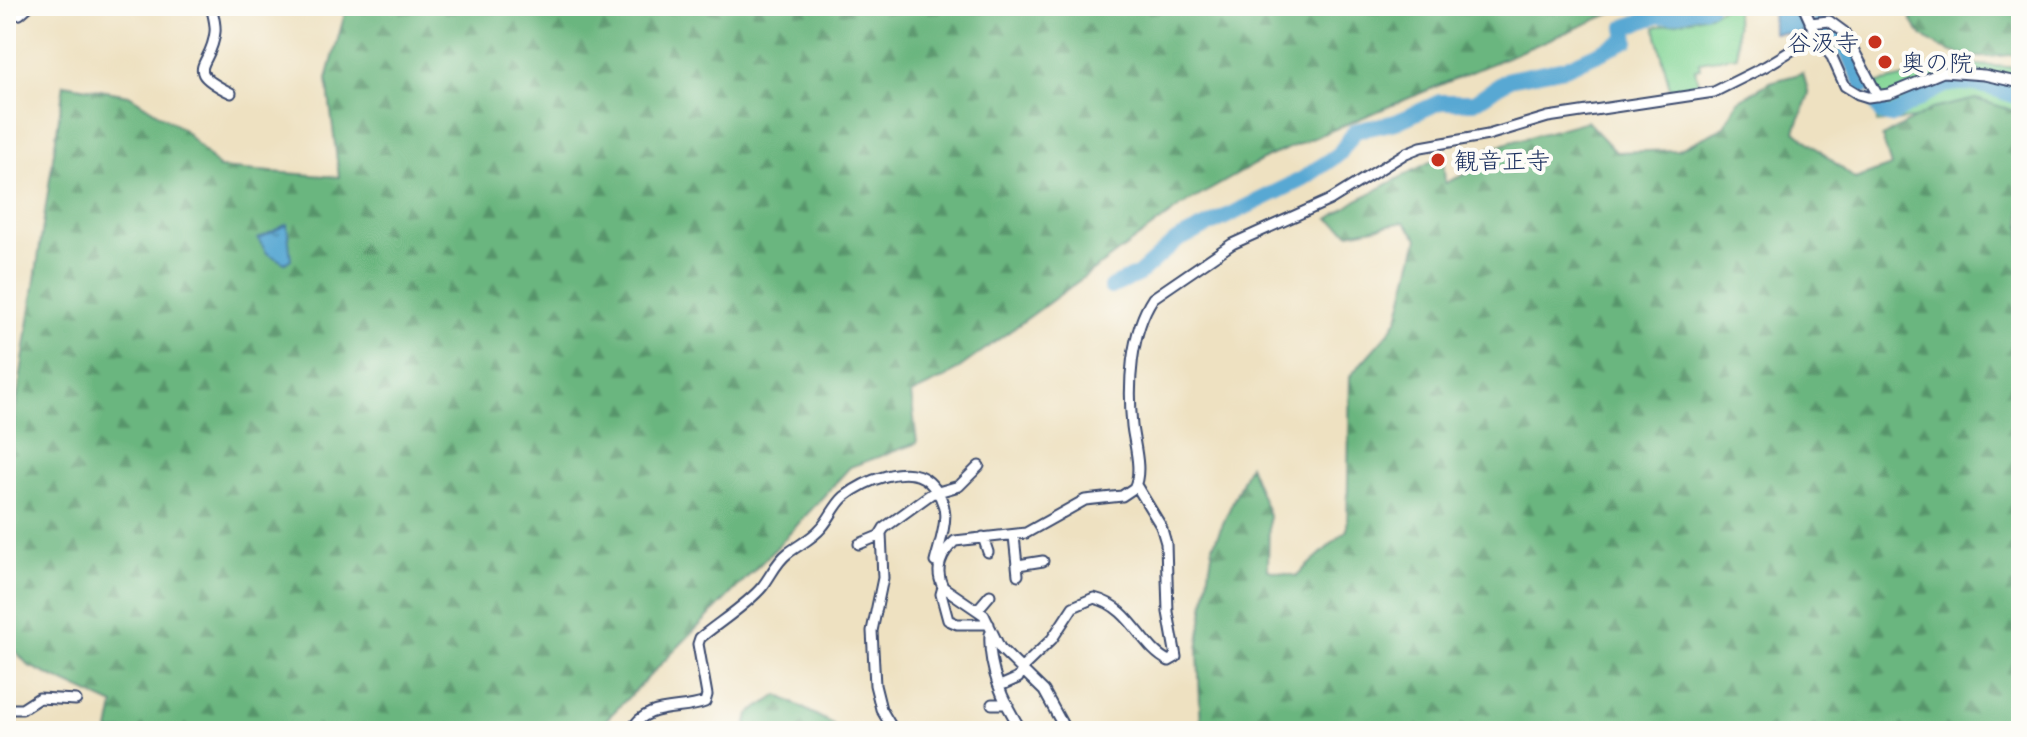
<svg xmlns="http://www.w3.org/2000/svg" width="2027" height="737" font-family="Itim,'Klee One',sans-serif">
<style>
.green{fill:#83d596;stroke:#4f827a;stroke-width:2}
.forest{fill:url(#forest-firs);stroke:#42726e;stroke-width:2}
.water{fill:url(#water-ripples);stroke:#3a6c98;stroke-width:2}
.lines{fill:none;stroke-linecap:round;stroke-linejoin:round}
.river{stroke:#59a8d3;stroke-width:16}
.minor-casing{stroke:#3b4a6d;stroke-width:13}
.secondary-casing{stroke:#3b4a6d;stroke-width:18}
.minor{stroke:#fff;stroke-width:9}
.secondary{stroke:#fbe7c3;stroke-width:14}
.poi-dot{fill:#c8321e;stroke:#fdfcf7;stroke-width:3}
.labels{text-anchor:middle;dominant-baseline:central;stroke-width:8;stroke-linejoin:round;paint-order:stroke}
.poi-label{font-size:24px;fill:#1b2f5e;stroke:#fdfcf7;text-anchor:start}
</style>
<defs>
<pattern id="forest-firs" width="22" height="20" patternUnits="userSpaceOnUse" patternTransform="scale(2)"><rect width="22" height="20" fill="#6ab67f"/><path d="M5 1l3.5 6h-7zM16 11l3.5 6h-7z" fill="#56946b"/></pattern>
<pattern id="water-ripples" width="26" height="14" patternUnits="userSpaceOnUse" patternTransform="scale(2)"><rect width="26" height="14" fill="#59a8d3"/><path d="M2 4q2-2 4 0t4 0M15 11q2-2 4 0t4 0" fill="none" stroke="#4989ae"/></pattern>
</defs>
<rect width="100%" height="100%" fill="#fdfcf7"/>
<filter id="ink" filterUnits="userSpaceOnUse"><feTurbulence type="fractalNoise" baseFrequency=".0125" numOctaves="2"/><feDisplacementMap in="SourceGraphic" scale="16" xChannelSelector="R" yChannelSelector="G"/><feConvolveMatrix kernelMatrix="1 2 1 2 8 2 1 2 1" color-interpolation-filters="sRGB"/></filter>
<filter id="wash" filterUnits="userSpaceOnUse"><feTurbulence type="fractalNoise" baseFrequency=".006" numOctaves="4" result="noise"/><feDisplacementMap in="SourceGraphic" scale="32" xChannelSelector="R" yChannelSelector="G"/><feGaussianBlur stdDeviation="1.8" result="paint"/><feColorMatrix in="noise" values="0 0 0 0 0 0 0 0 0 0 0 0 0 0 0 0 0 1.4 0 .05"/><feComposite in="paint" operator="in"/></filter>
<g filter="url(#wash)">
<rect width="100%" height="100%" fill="#eee1c1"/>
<!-- green -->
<path class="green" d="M1725,6H1734L1736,10L1737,56L1699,62L1700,68L1695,69L1699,88L1671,93L1655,27L1709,15Z
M1945,63L2021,68V124L2004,109L1877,123L1875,84L1913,75Z"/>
<!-- forest -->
<path class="forest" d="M347,6H1629L1268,157L1180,207L947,377L911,394L917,443L850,467L779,545L595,731H109L114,705L29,666L10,645L6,475L64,84L129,95L184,130L219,168L339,177L327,79Z
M1908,6H2021V54C2007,55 1991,58 1977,57C1947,54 1911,39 1908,6Z
M1803,73L1809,94L1795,131L1855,179L1891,166L1882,137L1932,109L1976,99L2021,113V731H1201L1198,649L1213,546L1249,465L1269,515L1268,570L1296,576L1347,530L1350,376L1389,332L1398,318L1418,238L1404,222L1350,233L1329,219L1357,200L1443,155L1445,183L1482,167L1489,148L1587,121L1616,152L1678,150L1723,128L1738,101L1770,82Z
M778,695L833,724L839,731H745L749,714Z"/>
<!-- water -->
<path class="water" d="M1772,6L1788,7L1798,17L1806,33H1773Z
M287,224L291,259L285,263L267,253L258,239Z"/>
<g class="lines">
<!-- river -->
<path class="river" d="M1818,25L1837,32L1864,86
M1874,101L1881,113L1890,116C1908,107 1928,91 1946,85C1970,78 1999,90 2021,98
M1111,287L1139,274L1176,241L1301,180L1339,154L1355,131L1396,122L1440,102H1474L1509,79L1565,68L1627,40L1625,27L1657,16L1671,15L1709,6"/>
</g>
</g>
<g filter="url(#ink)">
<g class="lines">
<defs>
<path id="minor" d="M211,6C213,15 216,24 215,32C212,68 180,68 231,93
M1803,6L1818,39L1832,57L1845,86L1858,94L1868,97L1889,94L1943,72L1984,75L2021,83
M8,16L20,14L29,6
M1810,23L1829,21L1844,32L1878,96
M1014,536L1018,575
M983,537L988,552
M859,544L881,535
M1018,565L1043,561
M943,587L941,594L948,620L957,624H989
M978,609L990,595
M990,634C988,668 1003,702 1022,731
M1000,686L1018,678L1024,666L1052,639L1073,607L1094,598C1132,607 1141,648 1169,661L1176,657L1168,612L1166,543L1161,526L1136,485
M992,704H1008
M6,709H22L39,698L76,700
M631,731C645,702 680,712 705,702L707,695L698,644L700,638C718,623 748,604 762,587C771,576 776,562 788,553C800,544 812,539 822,527C830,518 835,505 844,497C864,481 908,462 929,482C955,507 943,531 935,562
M894,731L881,709L875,685L872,631L883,578L881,533L884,528L931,494L959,486L979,466
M1066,731L1044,691L1000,648L984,615L943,587C934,570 941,553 955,541L1026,533L1085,500L1122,496L1134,488C1143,471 1134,444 1132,426C1128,386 1130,333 1153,298L1232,244L1330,200L1406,153L1421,147L1488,135L1548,117L1714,92L1766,66L1799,46L1818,39"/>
<path id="secondary" d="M6,35L9,6"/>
</defs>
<!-- minor casing -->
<use href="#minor" class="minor-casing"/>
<!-- secondary casing -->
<use href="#secondary" class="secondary-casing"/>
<!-- minor -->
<use href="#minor" class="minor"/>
<!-- secondary -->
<use href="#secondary" class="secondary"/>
</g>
</g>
<!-- markers -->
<g class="poi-dot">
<circle cx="1875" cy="42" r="8"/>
<circle cx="1885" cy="62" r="8"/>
<circle cx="1438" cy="160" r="8"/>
</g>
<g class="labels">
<!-- poi labels -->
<g class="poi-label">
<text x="1859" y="42" text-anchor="end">谷汲寺</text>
<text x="1901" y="62">奥の院</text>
<text x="1454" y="160">観音正寺</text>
</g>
</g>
<!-- margin -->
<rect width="2027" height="737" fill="none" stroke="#fdfcf7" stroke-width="32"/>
</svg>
